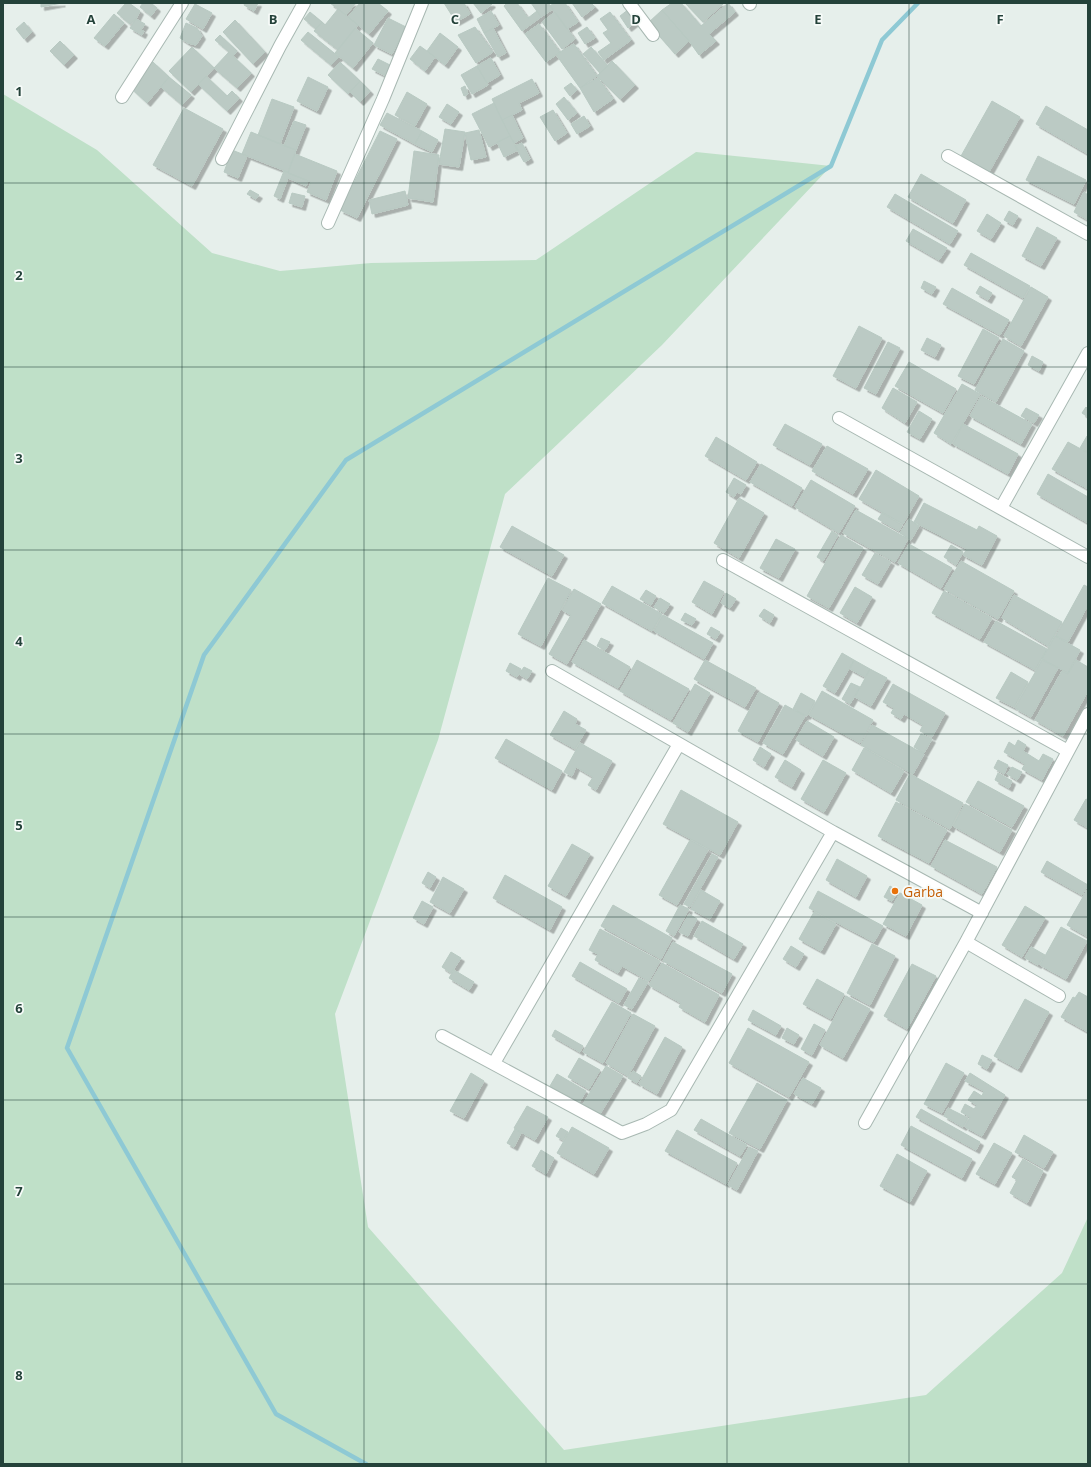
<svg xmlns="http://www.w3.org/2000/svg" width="1091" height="1467" font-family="'Open Sans',sans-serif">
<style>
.green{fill:#bfe0c8}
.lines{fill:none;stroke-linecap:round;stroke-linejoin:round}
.stream{stroke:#8ec9d4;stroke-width:4.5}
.building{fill:#bbcac4;stroke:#b8c9c2;filter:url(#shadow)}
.street-casing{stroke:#a8b8b2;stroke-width:14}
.street{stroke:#fff;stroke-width:12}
.grid{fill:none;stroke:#24423a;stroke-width:1;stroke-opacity:0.55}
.food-dot{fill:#e8710a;stroke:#f7fbf9;stroke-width:1.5}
.labels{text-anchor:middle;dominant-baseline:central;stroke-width:3.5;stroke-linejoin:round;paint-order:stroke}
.food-label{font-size:14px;fill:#c56008;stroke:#f7fbf9;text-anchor:start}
.grid-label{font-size:13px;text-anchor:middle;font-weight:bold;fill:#24423a;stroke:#f7fbf9;stroke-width:3.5;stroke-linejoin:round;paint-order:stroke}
</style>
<defs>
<filter id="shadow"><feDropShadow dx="3.5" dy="3.5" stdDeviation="0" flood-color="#0004"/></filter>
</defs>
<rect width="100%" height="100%" fill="#e6efeb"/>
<!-- green -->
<path class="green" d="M3,94L97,150L212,253L280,271L371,263L536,260L696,152L831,166L662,345L505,494L438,740L335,1014L368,1227L564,1450L926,1395L1062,1273L1088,1217V1464H3Z"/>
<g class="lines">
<!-- stream -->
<path class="stream" d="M366,1464L276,1414L67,1048L204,655L346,460L831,166L882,40L918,3"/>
</g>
<!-- building -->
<path class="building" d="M41,3H62L41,7Z
M126,3H129L140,11L136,19L130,24L117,13Z
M143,3H151L157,8L151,16L140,7Z
M245,3H258L254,11L244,5Z
M330,3H356L346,15Z
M360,3H378L388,11L369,34L348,17Z
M444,3H464L470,14L456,22Z
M473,3H491L492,4L481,13Z
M507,3H517L528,18L537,11L541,17L522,31L504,6Z
M531,3H548L553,9L541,17Z
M554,3H565L578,22L567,29L550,6Z
M572,3H591L595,7L582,17Z
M672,3H681L701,26L728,3L735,12L709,34L716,41L699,55L689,41L662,10Z
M685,3H722L723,4L703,22Z
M195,4L212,13L203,29L186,19Z
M338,9L358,25L338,50L314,31L322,22L325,25Z
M629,9L637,21L628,28L620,16Z
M662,10L689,41L675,54L648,23Z
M491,11L499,25L484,33L477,19Z
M310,12L322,22L316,29L304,19Z
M555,12L575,39L562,49L542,22Z
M610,12L631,40L604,60L598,52L611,43L603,33L608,30L600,19Z
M114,14L124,23L105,46L94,38Z
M388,18L406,27L392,54L374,45Z
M136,19L145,24L141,30L144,31L142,35L130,28Z
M235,20L265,52L253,64L223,32Z
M24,22L32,32L24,39L16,29Z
M186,23L197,28L202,36L196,45L188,43L180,38Z
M539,24L560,52L546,62L525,34Z
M475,27L493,52L476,63L458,35Z
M587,27L595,38L585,44L578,33Z
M355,28L373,43L353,68L335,53Z
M493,28L506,53L498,57L484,33Z
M308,32L339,57L331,65L301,40Z
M440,33L458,47L445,65L427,51Z
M220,35L237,51L233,56L251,73L237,88L214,68L229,52L215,40Z
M60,41L74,55L64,65L50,51Z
M574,44L597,76L580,88L557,56L560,52Z
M420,46L435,57L425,71L410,59Z
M192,47L214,68L191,92L169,71Z
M591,47L608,66L600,73L583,54Z
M491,58L500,75L487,83L477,66Z
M378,59L392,66L386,76L372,69Z
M612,61L635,85L620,99L597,76Z
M153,62L169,77L147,103L131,88Z
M340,62L360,81L348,94L328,75Z
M477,66L488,85L472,94L461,75Z
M206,76L227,96L232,91L239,98L227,111L198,84Z
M169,77L191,95L182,105L161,87Z
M308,77L328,87L317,111L297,101Z
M598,78L613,99L594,112L580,88Z
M532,79L539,93L519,103L522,110L502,120L492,99Z
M360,81L370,91L360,102L350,92Z
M571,83L577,90L570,96L564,88Z
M465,86L468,94L464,96L461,88Z
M407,92L427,104L415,126L395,115Z
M564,97L577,113L568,120L556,104Z
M272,99L294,107L280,144L258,135Z
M992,101L1020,117L989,172L961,156Z
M494,103L510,136L489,147L472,114Z
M447,104L459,112L451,124L439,117Z
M1046,106L1088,130V154L1036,124Z
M184,108L223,129L192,186L153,165Z
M553,110L567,133L555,141L540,117Z
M387,113L422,131L415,144L380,125Z
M512,115L523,138L514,143L502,120Z
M584,116L590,126L577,134L571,124Z
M294,121L306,125L296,150L284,146Z
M445,129L465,132L459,167L439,164Z
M479,130L486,157L471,160L465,133Z
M380,131L397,139L357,218L340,210Z
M422,131L438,140L432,152L415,144Z
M251,132L296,150L288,172L242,154Z
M510,136L518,150L504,157L497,142Z
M522,143L530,159L524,162L515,146Z
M232,150L247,156L238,178L224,172Z
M414,151L439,155L433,202L408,198Z
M295,154L337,171L326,200L307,192L311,182L288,173Z
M1038,156L1086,180L1074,204L1026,180Z
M284,171L308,181L306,186L288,178L280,199L274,196Z
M921,174L966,200L953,223L908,197Z
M250,190L259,195L256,199L247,194Z
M405,191L408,205L372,214L369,200Z
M1084,192L1088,195V220L1074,212Z
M292,193L305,196L302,207L289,203Z
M895,194L958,231L950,244L887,207Z
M1009,211L1018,216L1013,225L1004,220Z
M987,214L1001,223L991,239L977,231Z
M1037,227L1057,238L1041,266L1022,256Z
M913,229L947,248L939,260L906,241Z
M971,253L1030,286L1023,298L964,265Z
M924,281L936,287L932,294L921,288Z
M980,286L992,293L988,300L976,293Z
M1031,287L1048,297L1021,346L1004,336Z
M952,288L1009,320L1000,335L943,304Z
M859,326L882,338L856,388L833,376Z
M983,329L999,338L974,384L958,376Z
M927,338L941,345L935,357L921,350Z
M1003,339L1024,351L996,402L975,390Z
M888,342L900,348L876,394L864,388Z
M1032,356L1043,362L1039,371L1028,365Z
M909,362L956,389L943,413L895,386Z
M962,384L980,394L951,444L934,433Z
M893,388L917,402L905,423L882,408Z
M981,396L1032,424L1021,444L970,416Z
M1086,407L1088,409V417L1082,413Z
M1026,408L1039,415L1034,423L1021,416Z
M919,411L932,419L920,439L907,432Z
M785,424L822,444L810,465L773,445Z
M963,424L1018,454L1008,474L953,444Z
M1087,436H1088V452L1080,448Z
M716,437L757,462L746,480L705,456Z
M1068,442L1088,453V489L1052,469Z
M827,446L868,469L853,494L812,471Z
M761,464L802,488L792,506L750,482Z
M876,470L919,496L903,524L859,499Z
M1048,474L1088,497V523L1037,494Z
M734,478L746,485L741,494L737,492L734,497L726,492Z
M811,480L855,506L839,533L795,507Z
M739,498L764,513L739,558L714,543Z
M924,503L977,530L979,526L997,536L982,565L963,555L967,549L914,522Z
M856,510L908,539L895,562L843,533Z
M882,513L902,525L899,531L878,519Z
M909,519L919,526L911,540L900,533Z
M512,526L564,555L552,576L500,547Z
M832,531L838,535L823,561L817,557Z
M841,535L863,548L829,608L807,596Z
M776,539L795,549L779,578L760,568Z
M909,544L952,568L941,588L898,563Z
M951,545L963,552L956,565L944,557Z
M875,553L891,562L878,584L862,575Z
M961,561L1014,591L998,619L944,589Z
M548,578L571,590L541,646L518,634Z
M704,581L724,592L712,614L692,602Z
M1084,585L1088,587V605L1068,642L1056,636Z
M612,586L662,614L652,631L602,603Z
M855,587L872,597L857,623L840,613Z
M574,589L601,604L567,664L549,654L571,615L562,610Z
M646,590L656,596L651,605L640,599Z
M944,591L992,618L980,639L932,613Z
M726,593L736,599L730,608L721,603Z
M1014,595L1062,622L1048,646L1002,618Z
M660,598L670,604L664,613L654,607Z
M764,609L774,615L770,623L759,616Z
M685,613L696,619L692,625L681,620Z
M663,615L713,643L704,659L654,631Z
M996,621L1047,649L1035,670L984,642Z
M711,627L720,632L716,639L707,634Z
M1055,636L1080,650L1068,673L1042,659Z
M601,638L610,642L605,650L597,646Z
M584,640L630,667L618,688L572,662Z
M842,653L854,660L835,693L823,686Z
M637,660L689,689L671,720L620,691Z
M705,660L756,688L745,707L694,679Z
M854,660L870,669L865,677L850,669Z
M1042,660L1058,668L1031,717L1015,708Z
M1076,660L1088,667V691L1063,736L1035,720L1062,671L1068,674Z
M510,663L521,669L517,677L506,671Z
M524,667L532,671L527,679L519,674Z
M870,669L887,678L871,706L855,697Z
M1011,672L1028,682L1014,707L996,698Z
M851,683L860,687L850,704L842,699Z
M695,684L710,693L688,732L673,723Z
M893,684L945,713L932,737L920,731L923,725L904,714L901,719L891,713L894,708L883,702Z
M822,691L873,720L860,743L809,715Z
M759,692L779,703L758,742L738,731Z
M801,693L815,701L807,716L793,709Z
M785,705L805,716L783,754L763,743Z
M564,711L577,719L575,724L586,730L575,749L550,735Z
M807,721L834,737L823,756L796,740Z
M872,725L924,754L913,774L861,745Z
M921,734L932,739L924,753L914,747Z
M506,739L562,771L552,790L495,758Z
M1018,740L1026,745L1023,751L1039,761L1043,754L1053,759L1042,780L1022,769L1025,764L1004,752L1009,742L1015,746Z
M580,743L612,761L596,790L588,785L593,777L576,767L572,776L564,772Z
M760,747L771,754L764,767L753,760Z
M864,748L904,771L891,793L852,770Z
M785,760L801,770L792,787L775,777Z
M823,760L846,773L824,812L801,799Z
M998,760L1008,765L1004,774L994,768Z
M1012,767L1022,772L1017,780L1007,774Z
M998,773L1012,781L1009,788L995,780Z
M910,774L963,803L950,829L896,800Z
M978,781L1024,806L1012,827L966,802Z
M681,790L738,822L720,855L663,824Z
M1086,799L1088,800V828L1074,820Z
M896,802L947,830L929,863L878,836Z
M965,804L1012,830L1000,852L953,826Z
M690,840L708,850L677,905L659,895Z
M945,840L997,867L982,894L931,866Z
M572,844L590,854L566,896L548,886Z
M712,854L718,857L690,907L684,904Z
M837,859L867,876L856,897L826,880Z
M1047,861L1088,885L1082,895L1041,872Z
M428,872L436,877L430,888L422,883Z
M505,875L562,907L550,930L493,898Z
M443,877L464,889L450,913L430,902Z
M890,886L898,891L892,901L884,897Z
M701,890L720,901L710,919L691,909Z
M1087,890H1088V937L1067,925Z
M818,891L883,926L874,942L809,908Z
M900,893L922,905L906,936L883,924Z
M422,901L433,907L424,924L413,918Z
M613,905L672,938L661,959L601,926Z
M680,905L689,909L674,936L666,931Z
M1025,906L1045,918L1022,957L1002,945Z
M814,912L836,924L821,951L799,939Z
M689,914L697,919L688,936L679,932Z
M702,921L743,944L734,959L694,936Z
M1061,927L1087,941L1066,979L1040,965Z
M600,929L660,961L649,981L622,966L618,973L595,960L598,954L589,950Z
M673,942L732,974L722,993L663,961Z
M872,944L895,956L870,1005L847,993Z
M791,946L804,954L796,967L783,959Z
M1031,947L1045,955L1038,965L1025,958Z
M451,952L461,958L451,973L442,967Z
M580,962L627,989L619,1003L572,976Z
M662,963L719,995L705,1022L679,1007L681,1003L649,985Z
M912,964L936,976L907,1029L884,1016Z
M454,970L474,982L469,990L449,978Z
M639,978L648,982L632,1009L624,1005Z
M817,979L844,994L831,1019L803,1004Z
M1079,992L1088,997L1087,1005H1088V1032L1061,1017L1073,997L1075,998Z
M846,996L870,1009L843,1058L820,1045Z
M1025,999L1049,1012L1018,1069L994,1056Z
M612,1002L631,1013L603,1063L583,1052Z
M753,1010L781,1026L776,1035L748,1020Z
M633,1014L655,1026L628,1076L606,1063Z
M814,1024L825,1030L812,1055L801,1049Z
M748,1028L809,1062L789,1097L729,1063Z
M787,1028L799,1035L794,1044L782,1038Z
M555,1030L583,1046L580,1052L552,1036Z
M665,1037L682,1047L657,1094L639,1084Z
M982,1055L992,1060L987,1069L978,1064Z
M579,1058L600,1070L589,1089L568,1077Z
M946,1063L964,1073L942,1113L924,1104Z
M606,1066L623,1076L600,1114L583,1104Z
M633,1071L641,1076L637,1083L628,1078Z
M471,1073L484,1081L464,1118L450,1111Z
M970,1073L1005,1095L982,1136L965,1127L970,1117L961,1112L965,1104L974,1109L977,1105L968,1100L974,1091L982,1096L984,1091L965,1081Z
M557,1074L586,1091L579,1103L550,1086Z
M803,1078L821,1088L812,1104L794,1094Z
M757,1083L787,1100L760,1149L729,1133Z
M527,1106L548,1117L535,1140L514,1128Z
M948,1108L968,1118L963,1127L944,1116Z
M921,1109L980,1142L976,1150L916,1117Z
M701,1119L747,1145L740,1156L694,1130Z
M911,1126L972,1159L962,1178L901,1145Z
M572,1127L609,1148L594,1174L557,1153Z
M561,1128L568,1132L563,1140L556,1136Z
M515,1129L521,1133L514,1147L507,1143Z
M677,1130L737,1163L726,1184L665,1151Z
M1024,1135L1053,1152L1044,1168L1015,1152Z
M994,1143L1012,1153L995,1184L976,1174Z
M749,1147L758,1151L737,1190L728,1185Z
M541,1150L554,1158L546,1174L532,1166Z
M897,1154L927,1171L910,1202L880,1186Z
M1023,1159L1043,1171L1027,1203L1010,1193L1017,1180L1012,1177Z"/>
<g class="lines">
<defs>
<path id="street" d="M629,3L653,35
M749,3L750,4
M122,97L182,3
M948,156L1088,234
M222,159L280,46L304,3
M328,223L383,99L422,3
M839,418L1088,557
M1001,508L1088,353
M723,560L1068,751
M552,671L833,832L982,913
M966,942L1059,996
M442,1036L622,1133L646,1124L671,1110L833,832
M494,1063L679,744
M865,1123L966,942L1088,714"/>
</defs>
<!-- street casing -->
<use href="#street" class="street-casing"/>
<!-- street -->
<use href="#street" class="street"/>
</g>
<!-- grid -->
<path class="grid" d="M182,3V1464M364,3V1464M546,3V1464M727,3V1464M909,3V1464M3,183H1088M3,367H1088M3,550H1088M3,734H1088M3,917H1088M3,1100H1088M3,1284H1088"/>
<!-- markers -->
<circle class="food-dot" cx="895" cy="891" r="4"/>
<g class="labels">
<!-- food labels -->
<g class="food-label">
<text x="903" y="891">Garba</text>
</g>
</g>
<g class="grid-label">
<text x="91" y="24">A</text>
<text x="273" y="24">B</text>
<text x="455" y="24">C</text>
<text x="636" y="24">D</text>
<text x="818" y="24">E</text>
<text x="1000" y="24">F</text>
<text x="19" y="96">1</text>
<text x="19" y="280">2</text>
<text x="19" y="463">3</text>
<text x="19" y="646">4</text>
<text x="19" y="830">5</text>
<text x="19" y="1013">6</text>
<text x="19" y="1196">7</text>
<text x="19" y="1380">8</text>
</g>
<!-- border -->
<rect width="1091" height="1467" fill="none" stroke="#24423a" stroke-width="8"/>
</svg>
